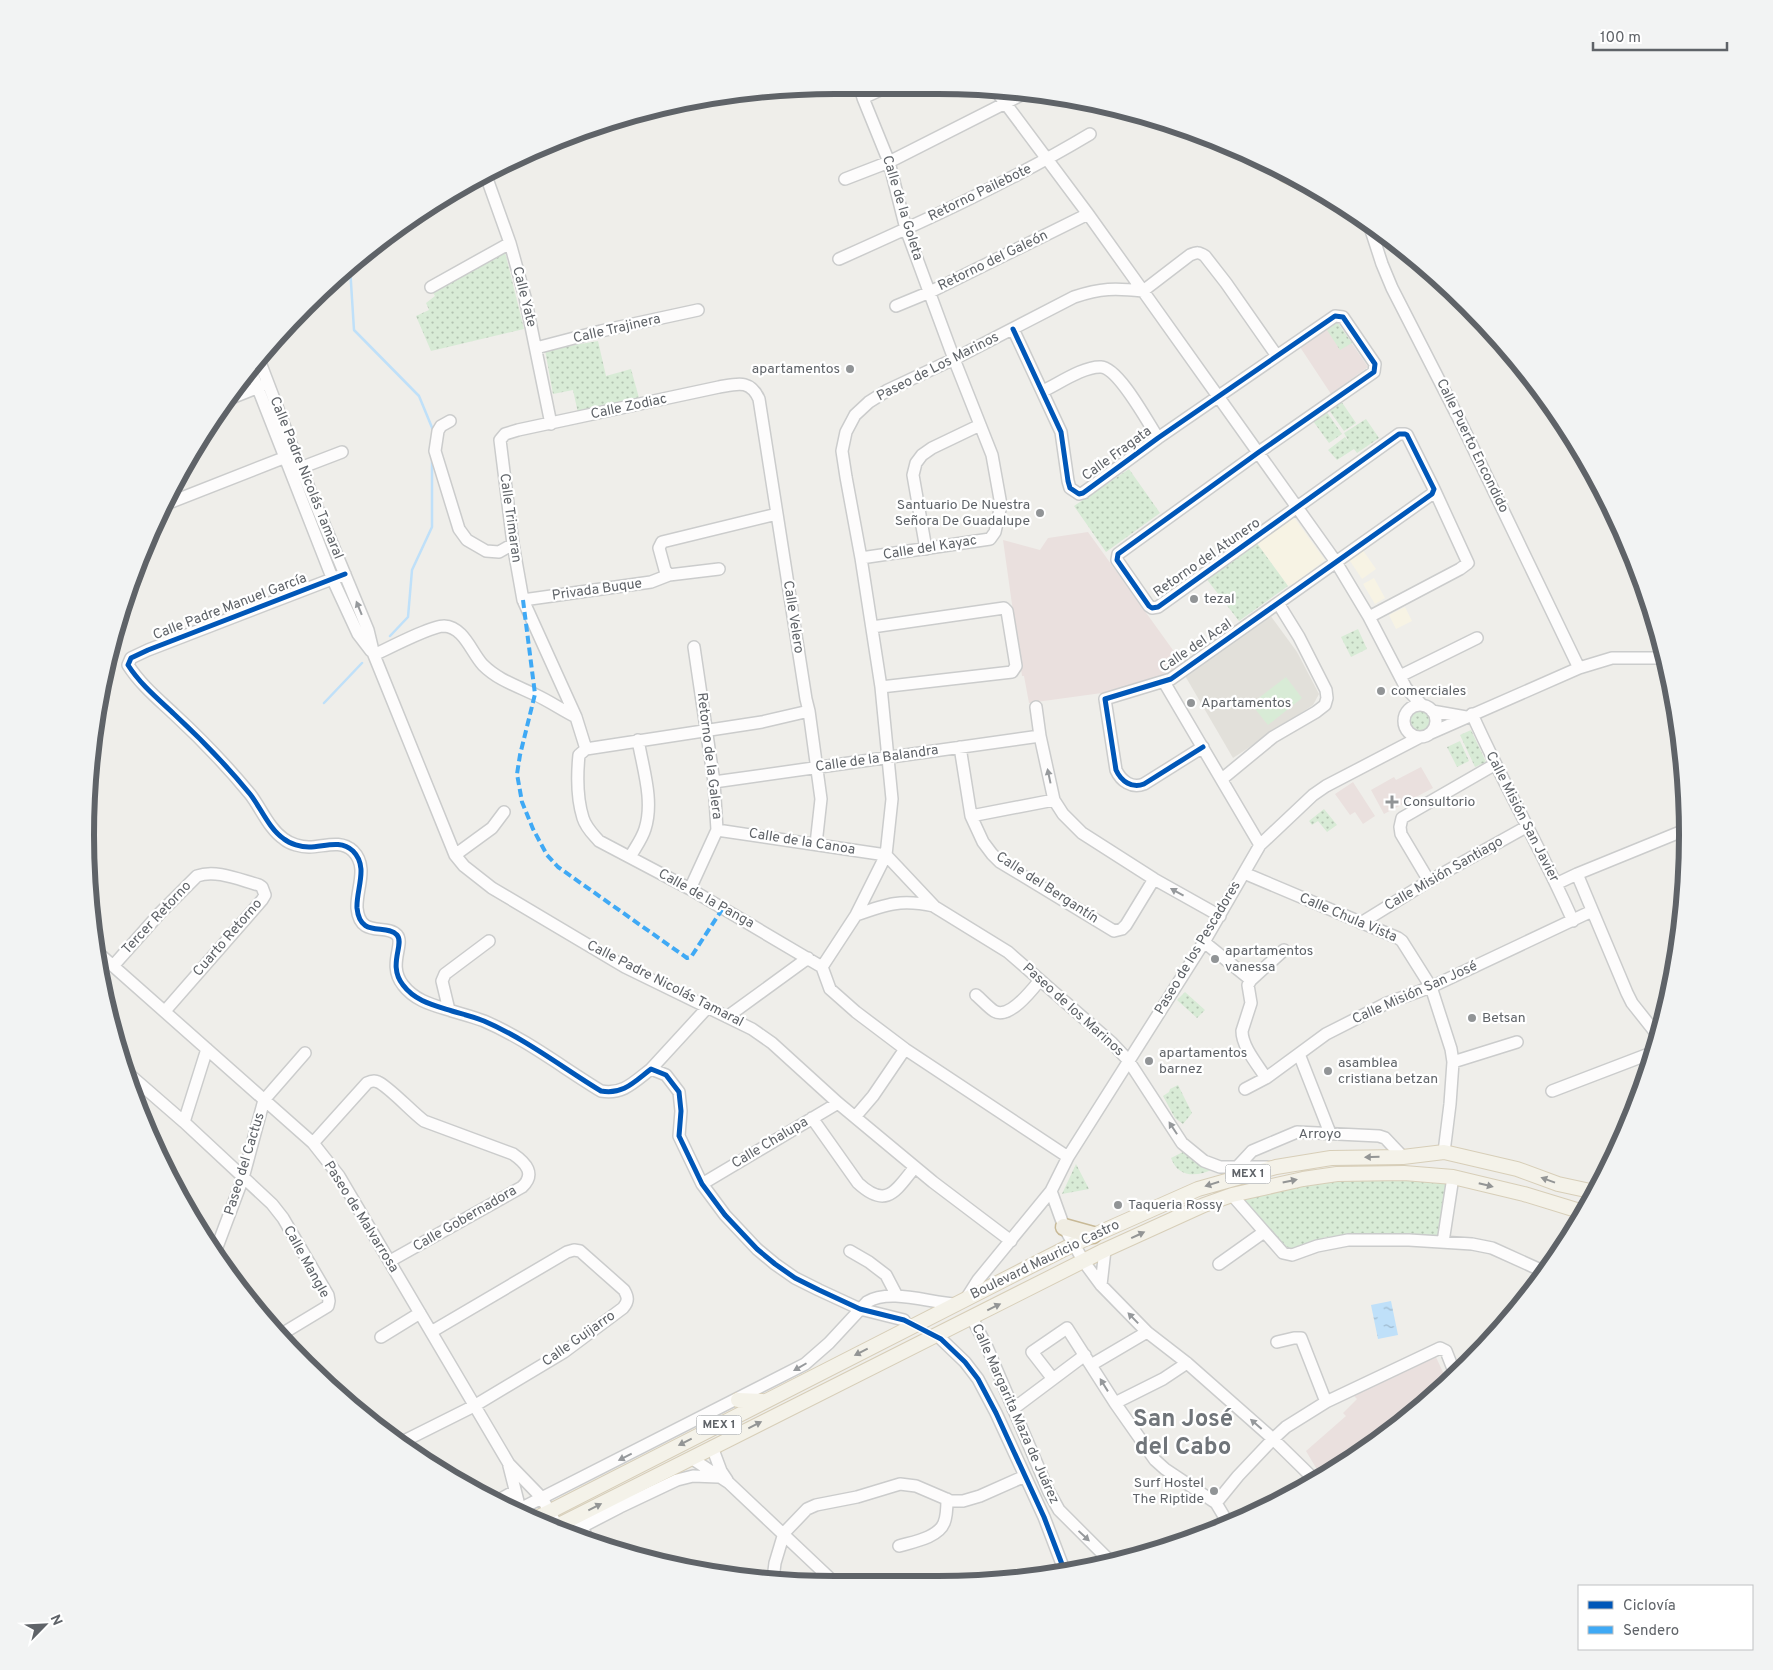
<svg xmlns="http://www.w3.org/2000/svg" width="1773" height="1670" font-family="Overpass,sans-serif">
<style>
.commercial{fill:#f7f3e4}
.education{fill:#e2e0da}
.medical{fill:#eae0de}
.grass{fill:url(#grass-dots)}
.garden{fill:#d8ebd6}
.water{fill:url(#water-ripples)}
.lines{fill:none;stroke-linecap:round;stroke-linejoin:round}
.stream{stroke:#bfe0f9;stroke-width:2.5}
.minor-casing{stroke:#cbcccc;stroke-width:14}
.major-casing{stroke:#d7ceb8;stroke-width:16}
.highway-casing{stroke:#c8b996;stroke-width:19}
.minor{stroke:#fdfcfc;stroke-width:11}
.major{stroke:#f4f2e9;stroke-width:14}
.highway{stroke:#f0ede3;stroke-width:16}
.quiet{stroke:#3fa9f5;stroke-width:4;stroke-dasharray:8 4;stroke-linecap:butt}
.cycleway-casing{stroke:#fff;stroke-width:8}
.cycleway{stroke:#0057b8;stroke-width:5}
.oneway{fill:#96999c}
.oneway2{fill:#939595}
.poi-dot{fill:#919496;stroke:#fff;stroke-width:2}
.labels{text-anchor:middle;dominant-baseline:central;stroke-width:4.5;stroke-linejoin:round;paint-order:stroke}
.shield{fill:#fff;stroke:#8f9295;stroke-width:1}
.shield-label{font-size:12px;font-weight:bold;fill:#5f6368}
.street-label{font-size:14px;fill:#5f6368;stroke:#fff}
.poi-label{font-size:14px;fill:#5f6368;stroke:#fff;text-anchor:start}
.town-label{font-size:24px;font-weight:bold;fill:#70757a;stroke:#fff}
.rim{fill:none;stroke:#5f6368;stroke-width:6}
</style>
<defs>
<pattern id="grass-dots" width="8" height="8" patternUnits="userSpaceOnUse" patternTransform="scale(1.25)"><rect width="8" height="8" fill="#d8ebd6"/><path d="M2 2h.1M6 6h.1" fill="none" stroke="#b2c2b1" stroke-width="1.8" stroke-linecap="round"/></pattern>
<pattern id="water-ripples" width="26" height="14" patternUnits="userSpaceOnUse" patternTransform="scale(1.25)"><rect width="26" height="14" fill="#bfe0f9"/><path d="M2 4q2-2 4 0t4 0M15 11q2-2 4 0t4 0" fill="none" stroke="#9eb9cd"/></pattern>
</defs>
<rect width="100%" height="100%" fill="#efeeea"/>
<!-- commercial -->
<path class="commercial" d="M1293,516L1325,560L1295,583L1288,586L1256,542Z
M1362,549L1376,569L1362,579L1348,558Z
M1374,578L1385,598L1375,604L1363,584Z
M1405,607L1412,621L1396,629L1389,615Z"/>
<!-- education -->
<path class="education" d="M1270,615L1297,652L1319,694L1313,705L1233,758L1184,674Z"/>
<!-- medical -->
<path class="medical" d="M1337,322L1368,367L1331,394L1300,347Z
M1088,532L1183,664L1168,674L1155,679L1109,692L1029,703L1024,676H1022L1003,540L1040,550L1048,538Z
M1421,767L1433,788L1384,814L1371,790L1394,777L1396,780Z
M1353,782L1375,816L1363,824L1355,812L1350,815L1335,794Z
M1435,1355L1448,1383L1433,1399L1322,1478L1306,1451L1346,1416L1343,1413L1357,1399L1353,1395Z"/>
<!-- grass -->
<path class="grass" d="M505,252L524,329L431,351L416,316L429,310L426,303L435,296L431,289Z
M1337,322L1352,343L1340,350L1327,330Z
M598,341L606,376L631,369L639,398L578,413L573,390L553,394L545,350Z
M1341,401L1356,423L1344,431L1329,410Z
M1326,411L1342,434L1329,443L1313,421Z
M1366,419L1379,438L1357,453L1354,449L1337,460L1328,450L1345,437L1349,442L1344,433Z
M1129,469L1160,513L1106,552L1074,506Z
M1256,542L1288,586L1239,621L1205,577Z
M1358,629L1367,649L1351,657L1341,637Z
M1406 721a14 14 0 1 1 28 0a14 14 0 1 1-28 0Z
M1471,730L1486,762L1475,767L1460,735Z
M1460,741L1469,761L1457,767L1447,747Z
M1324,809L1337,825L1327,832L1318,821L1312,825L1309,821Z
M1185,992L1205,1010L1197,1018L1177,1000Z
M1178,1085L1192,1113L1183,1124L1175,1118L1163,1096L1169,1092L1170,1089Z
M1187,1150L1213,1169C1197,1177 1178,1178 1171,1158Z
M1076,1164L1089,1189L1062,1194Z
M1395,1177L1451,1178L1440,1239L1405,1235L1325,1237L1292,1253L1284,1251L1239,1198L1305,1183Z"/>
<!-- garden -->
<path class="garden" d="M1286,677L1302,698L1268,725L1251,704Z"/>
<!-- water -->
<path class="water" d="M1391,1301L1398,1335L1378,1339L1371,1305Z"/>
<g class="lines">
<!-- stream -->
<path class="stream" d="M350,267L354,330L419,396L433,430
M390,636L408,617L412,570L432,527V456
M324,703L362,663"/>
<defs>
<path id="minor" d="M859,85L863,98L889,162L906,229L954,359L992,455L1001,505L995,532L990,539L861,558
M994,88L1088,214L1143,291L1190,255C1197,252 1199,252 1205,256L1226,283L1277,356
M863,98L889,86
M485,173L510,243L525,297L551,424
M845,179L889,162L1025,93
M1369,224L1382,264L1392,288L1461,423L1579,668
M839,259C924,221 1010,182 1090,134
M431,287L510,243
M896,306L930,292L1088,214
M1013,329L1061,432L1068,481L1070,488L1079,494L1083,493L1158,438L1335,316L1343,317L1375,364L1374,372L1259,452L1118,554L1117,560L1149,606L1152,608L1158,607L1399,434H1405L1407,435L1434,489L1432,494L1171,679L1105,699L1116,770C1121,781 1132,789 1144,784L1203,747
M536,348L601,331L698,310
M258,357L297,459L368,630L374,655L455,855L464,866L492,888L625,967L752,1029L772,1043L838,1103L933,1182L1011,1241
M250,368L333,580L358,634L371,651
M1043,391C1058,384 1084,366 1101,367C1119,368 1148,423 1158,438
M224,401L264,385
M450,421L441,426L438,431L435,451L459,529L467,540L486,551L499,552L513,544
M295,470L342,452
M161,506L291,455
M926,549L913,475L916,463L922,455L932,448L980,425
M719,569L669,575L665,570L659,548L662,542L777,514
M345,574L148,650L131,658L128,665C140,684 158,699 174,714C201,739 227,766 250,794C261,808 269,829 284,839C290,844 301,847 309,847C324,847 340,839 353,851C369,867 356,889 357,908C360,939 386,923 397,935C405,944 387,965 403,985C415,1001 433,1005 452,1011C462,1014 474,1017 484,1021C526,1039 563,1068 601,1091C623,1095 634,1082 651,1069L666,1075L679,1092L681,1111L679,1136L702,1184L725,1215L757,1249L775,1264L795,1278L819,1290L860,1309L904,1320
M523,600L651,582L669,575
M1369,617L1460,569L1468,563L1434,489
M872,627L1004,608L1007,611L1016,666L1012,672L881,687
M374,655C389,648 431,626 444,626C464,627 471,652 483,665C498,680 517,686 536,695C549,701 562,710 576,717L586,749
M1400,676L1477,638
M1164,682L1260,845
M1404 721a16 16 0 1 1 32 0a16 16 0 1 1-32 0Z
M1036,707L1040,736L1054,800L1063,814L1082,833L1154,879L1220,916
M809,711L762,722L586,749L579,755C577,775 577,799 583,818C586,828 593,834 599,841L690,889L822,967L830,989L856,1012L905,1049L1068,1157
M1432,711L1466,717
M1472,714C1503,784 1542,850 1573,921
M576,717L523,600L513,544L500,440L505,434L518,430L719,387C737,384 750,379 759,399L806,699L809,711L821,799L816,844
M1431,733L1579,668L1612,658H1663
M960,747L971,816L983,842L992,854L1000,862L1114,931L1122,929L1126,925L1154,879
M1222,779L1273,737L1316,712L1325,705L1327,698L1326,690L1299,637L1278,603
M714,782L1040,736
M971,816L1054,800
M717,830L886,855
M455,855L492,828L504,812
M886,855L935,907L1008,952L1112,1043L1128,1060L1182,1143L1204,1161L1220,1167H1267
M630,857C635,848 642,839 645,829C654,801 643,769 638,740
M1244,873L1398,938L1402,941L1431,987L1451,1049L1453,1062L1450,1104L1444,1152
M1577,874L1627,993L1632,1003L1659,1037
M1429,881L1401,834L1400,827L1402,818L1494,765
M1556,884L1577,874L1685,830
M690,889L717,830L714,782L694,647
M856,915C887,904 901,899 934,906
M1361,923L1429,881L1526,827
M1204,942L1251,980
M95,950L313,1143L339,1176L509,1464L542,1498L560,1531
M113,966L160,913L197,876C216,869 240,880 259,885L262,887L265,895L262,900L165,1011
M822,967L856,915L886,855L892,799L881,687L861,558L846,477L842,451L846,432L855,415L869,402L888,390L954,359L1074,297C1101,288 1115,288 1143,291L1336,562L1369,617L1406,688L1422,705
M976,995C982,1000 988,1007 994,1011C1009,1020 1032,990 1040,980
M449,1010L442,981L445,974L489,941
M727,1017L808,958
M1299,1054L1330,1133
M1453,1062L1517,1042
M123,1069L184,1122L272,1204L283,1218L328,1295L329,1301L328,1306L280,1335
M651,1069L707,1008
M1266,1078C1258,1065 1242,1047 1242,1031L1251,1003L1248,985L1251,980L1284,950
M1245,1089L1266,1078L1326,1034L1387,1003L1431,987L1592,911
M1552,1091L1654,1052
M855,1117L873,1096L905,1049
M812,1118L858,1183C887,1210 896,1190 915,1167
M184,1122L207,1049
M313,1143L367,1083C371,1081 374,1080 378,1082C388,1086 412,1112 424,1121L513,1154C526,1163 536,1174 522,1187L390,1261
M1238,1166L1252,1151L1297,1132L1379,1136L1385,1138L1403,1157
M702,1184L838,1103
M1051,1191L1064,1227L1084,1262L1101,1285L1147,1332L1187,1363L1273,1439L1317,1482
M1232,1195L1283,1253L1292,1255L1317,1246L1348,1240H1409L1472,1244L1492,1248L1545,1272
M1443,1242L1453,1177
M850,1251L869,1262L886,1275L897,1296
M214,1255L243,1178L264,1100L305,1053
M1219,1264L1264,1232
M1101,1285L1105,1250
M966,1299L978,1280L1051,1191L1068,1157L1204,942L1260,845L1313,795L1326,786L1420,737
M972,1318L986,1345L1049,1492L1059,1510L1110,1561
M381,1337L420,1313
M941,1339L965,1362L978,1379L996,1413L1044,1517L1065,1572
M1277,1342L1294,1338H1301L1326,1402
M1091,1365L1147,1332
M1053,1379L1032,1352L1067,1328L1115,1403L1155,1460L1165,1469L1216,1503L1228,1523
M1115,1403L1163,1379L1187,1363
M1013,1409L1085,1355
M400,1443L474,1406L564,1352L623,1308C629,1301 628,1297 624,1290L580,1251L574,1250L567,1252L431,1332
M712,1447L721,1471L727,1480
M691,1458L729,1483L837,1585
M509,1466L521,1513
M497,1501L515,1491
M1216,1503L1238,1476L1273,1439L1286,1427L1326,1402L1440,1348L1446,1351L1455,1374
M516,1511L805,1364L829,1343L867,1302C890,1288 930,1303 956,1304
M582,1527L588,1540
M568,1534L620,1507L677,1480L693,1476L718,1477
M899,1546C912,1542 938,1538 944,1523C947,1516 947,1507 947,1499
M773,1579L775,1563L784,1533L807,1509L816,1505L857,1497L900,1484L916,1486L951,1501H963L980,1496L1025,1476"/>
<path id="major" d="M1269,162L1285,175L1306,185
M738,1400L762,1401
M533,1520L1074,1244L1198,1189L1276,1167L1331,1158L1403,1157L1444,1152L1517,1169L1558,1184L1595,1192
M551,1529L1105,1250L1204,1205L1232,1195L1303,1179L1337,1174L1404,1173L1453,1177L1524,1194L1583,1212"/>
<path id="highway" d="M1064,1227L1093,1235"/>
</defs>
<!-- minor casing -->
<use href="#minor" class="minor-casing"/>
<!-- major casing -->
<use href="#major" class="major-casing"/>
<!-- highway casing -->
<use href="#highway" class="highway-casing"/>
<!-- minor -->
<use href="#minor" class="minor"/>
<!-- major -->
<use href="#major" class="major"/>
<!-- highway -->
<use href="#highway" class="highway"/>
<!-- quiet -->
<path class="quiet" d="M523,600L535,694L520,755L517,774L522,802L533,829L547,855L558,867L687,958L691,957L723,908"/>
<defs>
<path id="cycleway" d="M1013,329L1061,432L1068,481L1070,488L1079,494L1083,493L1158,438L1335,316L1343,317L1375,364L1374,372L1259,452L1118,554L1117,560L1149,606L1152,608L1158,607L1399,434H1405L1407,435L1434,489L1432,494L1171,679L1105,699L1116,770C1121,781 1132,789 1144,784L1203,747
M345,574L148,650L131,658L128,665C140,684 158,699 174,714C201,739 227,766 250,794C261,808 269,829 284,839C290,844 301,847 309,847C324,847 340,839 353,851C369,867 356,889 357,908C360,939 386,923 397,935C405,944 387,965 403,985C415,1001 433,1005 452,1011C462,1014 474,1017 484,1021C526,1039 563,1068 601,1091C623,1095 634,1082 651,1069L666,1075L679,1092L681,1111L679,1136L702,1184L725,1215L757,1249L775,1264L795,1278L819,1290L860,1309L904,1320L941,1339L965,1362L978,1379L996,1413L1044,1517L1065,1572"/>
</defs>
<!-- cycleway casing -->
<use href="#cycleway" class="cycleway-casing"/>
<!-- cycleway -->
<use href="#cycleway" class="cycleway"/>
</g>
<!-- one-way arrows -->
<defs><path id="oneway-solid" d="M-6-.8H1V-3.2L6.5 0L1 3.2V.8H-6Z" transform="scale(1.25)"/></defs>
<g class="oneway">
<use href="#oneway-solid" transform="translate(359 608) rotate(-112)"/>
<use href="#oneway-solid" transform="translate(1049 776) rotate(-102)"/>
<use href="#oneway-solid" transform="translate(1177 892) rotate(-151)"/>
<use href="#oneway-solid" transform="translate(1173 1128) rotate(-123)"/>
<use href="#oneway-solid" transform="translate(1133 1318) rotate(-134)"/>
<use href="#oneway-solid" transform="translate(800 1367) rotate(150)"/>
<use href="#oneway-solid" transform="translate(1104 1385) rotate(-122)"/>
<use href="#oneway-solid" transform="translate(1256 1424) rotate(-139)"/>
<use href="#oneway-solid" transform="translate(625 1457) rotate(153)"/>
<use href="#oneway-solid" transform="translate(1084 1536) rotate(43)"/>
</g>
<g class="oneway2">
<use href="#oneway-solid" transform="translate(1372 1157) rotate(179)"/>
<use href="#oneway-solid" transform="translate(1548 1180) rotate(-160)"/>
<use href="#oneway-solid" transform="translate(1290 1181) rotate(-12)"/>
<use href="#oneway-solid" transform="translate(1212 1184) rotate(162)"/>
<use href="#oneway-solid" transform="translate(1486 1185) rotate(14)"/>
<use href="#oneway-solid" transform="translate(1138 1235) rotate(-25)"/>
<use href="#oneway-solid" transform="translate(994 1307) rotate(-26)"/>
<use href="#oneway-solid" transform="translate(861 1352) rotate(153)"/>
<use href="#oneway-solid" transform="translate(755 1425) rotate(-27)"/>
<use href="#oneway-solid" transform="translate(685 1442) rotate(153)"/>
<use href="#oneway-solid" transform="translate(595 1507) rotate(-27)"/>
</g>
<!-- markers -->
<g class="poi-dot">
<circle cx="850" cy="369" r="5"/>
<circle cx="1040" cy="513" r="5"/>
<circle cx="1194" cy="599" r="5"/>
<circle cx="1381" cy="691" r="5"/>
<circle cx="1191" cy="703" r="5"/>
<path d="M1389.5 794.5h5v5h5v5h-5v5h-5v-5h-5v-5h5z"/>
<circle cx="1215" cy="959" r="5"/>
<circle cx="1472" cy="1018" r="5"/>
<circle cx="1149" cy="1061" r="5"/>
<circle cx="1328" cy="1071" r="5"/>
<circle cx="1118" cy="1205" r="5"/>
<circle cx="1214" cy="1491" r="5"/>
</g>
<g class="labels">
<!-- shield labels -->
<g class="shield">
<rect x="1225.5" y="1164.5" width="45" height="19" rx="4"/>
<rect x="696.5" y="1415.5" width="45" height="19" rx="4"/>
</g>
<g class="shield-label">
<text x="1248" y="1174">MEX 1</text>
<text x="719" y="1425">MEX 1</text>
</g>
<!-- street labels -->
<g class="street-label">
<text transform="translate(980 193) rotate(-26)">Retorno Pailebote</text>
<text transform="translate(902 208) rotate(73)">Calle de la Goleta</text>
<text transform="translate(993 261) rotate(-26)">Retorno del Galeón</text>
<text transform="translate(524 297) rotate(76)">Calle Yate</text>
<text transform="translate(617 329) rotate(-13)">Calle Trajinera</text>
<text transform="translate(938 367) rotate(-27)">Paseo de Los Marinos</text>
<text transform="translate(629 407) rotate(-12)">Calle Zodiac</text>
<text transform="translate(1472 446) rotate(64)">Calle Puerto Encondido</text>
<text transform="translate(1117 454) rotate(-36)">Calle Fragata</text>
<text transform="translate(306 478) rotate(68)">Calle Padre Nicolás Tamaral</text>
<text transform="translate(510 518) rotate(82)">Calle Trimaran</text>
<text transform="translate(930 548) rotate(-9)">Calle del Kayac</text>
<text transform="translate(1207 558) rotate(-35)">Retorno del Atunero</text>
<text transform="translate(597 590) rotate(-8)">Privada Buque</text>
<text transform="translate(230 607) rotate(-21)">Calle Padre Manuel García</text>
<text transform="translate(793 617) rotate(81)">Calle Velero</text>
<text transform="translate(1196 646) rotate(-34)">Calle del Acal</text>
<text transform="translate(709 756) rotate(83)">Retorno de la Galera</text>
<text transform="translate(877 759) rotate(-8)">Calle de la Balandra</text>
<text transform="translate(1522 817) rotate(63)">Calle Misión San Javier</text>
<text transform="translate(802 842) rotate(9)">Calle de la Canoa</text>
<text transform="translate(1444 874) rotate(-30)">Calle Misión Santiago</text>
<text transform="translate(1047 888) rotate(33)">Calle del Bergantín</text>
<text transform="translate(706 899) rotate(29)">Calle de la Panga</text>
<text transform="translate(157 918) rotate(-47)">Tercer Retorno</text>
<text transform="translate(1348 918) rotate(23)">Calle Chula Vista</text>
<text transform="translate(228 938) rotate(-49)">Cuarto Retorno</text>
<text transform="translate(1198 948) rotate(-59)">Paseo de los Pescadores</text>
<text transform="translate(665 984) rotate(27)">Calle Padre Nicolás Tamaral</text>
<text transform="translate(1415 993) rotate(-24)">Calle Misión San José</text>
<text transform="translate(1073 1010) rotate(42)">Paseo de los Marinos</text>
<text x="1320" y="1134">Arroyo</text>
<text transform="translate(770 1143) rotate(-31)">Calle Chalupa</text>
<text transform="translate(245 1164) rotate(-73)">Paseo del Cactus</text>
<text transform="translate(361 1217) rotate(58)">Paseo de Malvarrosa</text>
<text transform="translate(465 1219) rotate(-30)">Calle Gobernadora</text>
<text transform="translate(1045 1260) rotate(-26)">Boulevard Mauricio Castro</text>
<text transform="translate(306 1262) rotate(61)">Calle Mangle</text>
<text transform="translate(579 1339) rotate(-35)">Calle Guijarro</text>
<text transform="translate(1015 1414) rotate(66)">Calle Margarita Maza de Juárez</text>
</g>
<!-- poi labels -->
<g class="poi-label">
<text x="840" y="369" text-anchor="end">apartamentos</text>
<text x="1030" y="505" text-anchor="end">Santuario De Nuestra<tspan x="1030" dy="16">Señora De Guadalupe</tspan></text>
<text x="1204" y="599">tezal</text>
<text x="1391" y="691">comerciales</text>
<text x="1201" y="703">Apartamentos</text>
<text x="1403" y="802">Consultorio</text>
<text x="1225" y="951">apartamentos<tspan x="1225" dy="16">vanessa</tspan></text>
<text x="1482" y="1018">Betsan</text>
<text x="1159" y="1053">apartamentos<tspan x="1159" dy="16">barnez</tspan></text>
<text x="1338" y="1063">asamblea<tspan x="1338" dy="16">cristiana betzan</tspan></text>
<text x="1128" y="1205">Taqueria Rossy</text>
<text x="1204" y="1483" text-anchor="end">Surf Hostel<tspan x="1204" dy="16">The Riptide</tspan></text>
</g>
<!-- town labels -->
<g class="town-label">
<text x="1183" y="1420">San José<tspan x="1183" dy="28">del Cabo</tspan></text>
</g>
</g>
<!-- crop -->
<path d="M0 0H1773V1670H0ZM835 94H938A741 741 0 0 1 1679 835V835A741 741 0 0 1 938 1576H835A741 741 0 0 1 94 835V835A741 741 0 0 1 835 94Z" fill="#f2f3f3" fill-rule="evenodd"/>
<path class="rim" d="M835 94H938A741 741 0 0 1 1679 835V835A741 741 0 0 1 938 1576H835A741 741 0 0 1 94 835V835A741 741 0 0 1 835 94Z"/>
<!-- legend -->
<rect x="1578" y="1585" width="175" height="65" fill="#ffffff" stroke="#bfc1c3"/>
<rect x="1588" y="1601" width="25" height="8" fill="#0057b8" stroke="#bfc1c3"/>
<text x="1623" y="1610" font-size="15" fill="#5f6368">Ciclovía</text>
<rect x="1588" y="1626" width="25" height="8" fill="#3fa9f5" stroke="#bfc1c3"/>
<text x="1623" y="1635" font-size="15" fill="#5f6368">Sendero</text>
<!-- north arrow -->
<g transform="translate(45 1625) rotate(66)" stroke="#ffffff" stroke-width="4" paint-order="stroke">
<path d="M0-4L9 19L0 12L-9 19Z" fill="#5f6368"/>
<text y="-8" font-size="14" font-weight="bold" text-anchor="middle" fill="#5f6368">N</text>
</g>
<!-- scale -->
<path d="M1593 42v8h134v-8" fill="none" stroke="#5f6368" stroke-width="2.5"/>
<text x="1600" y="42" font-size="15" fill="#5f6368" stroke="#ffffff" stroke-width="4" paint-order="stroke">100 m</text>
</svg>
